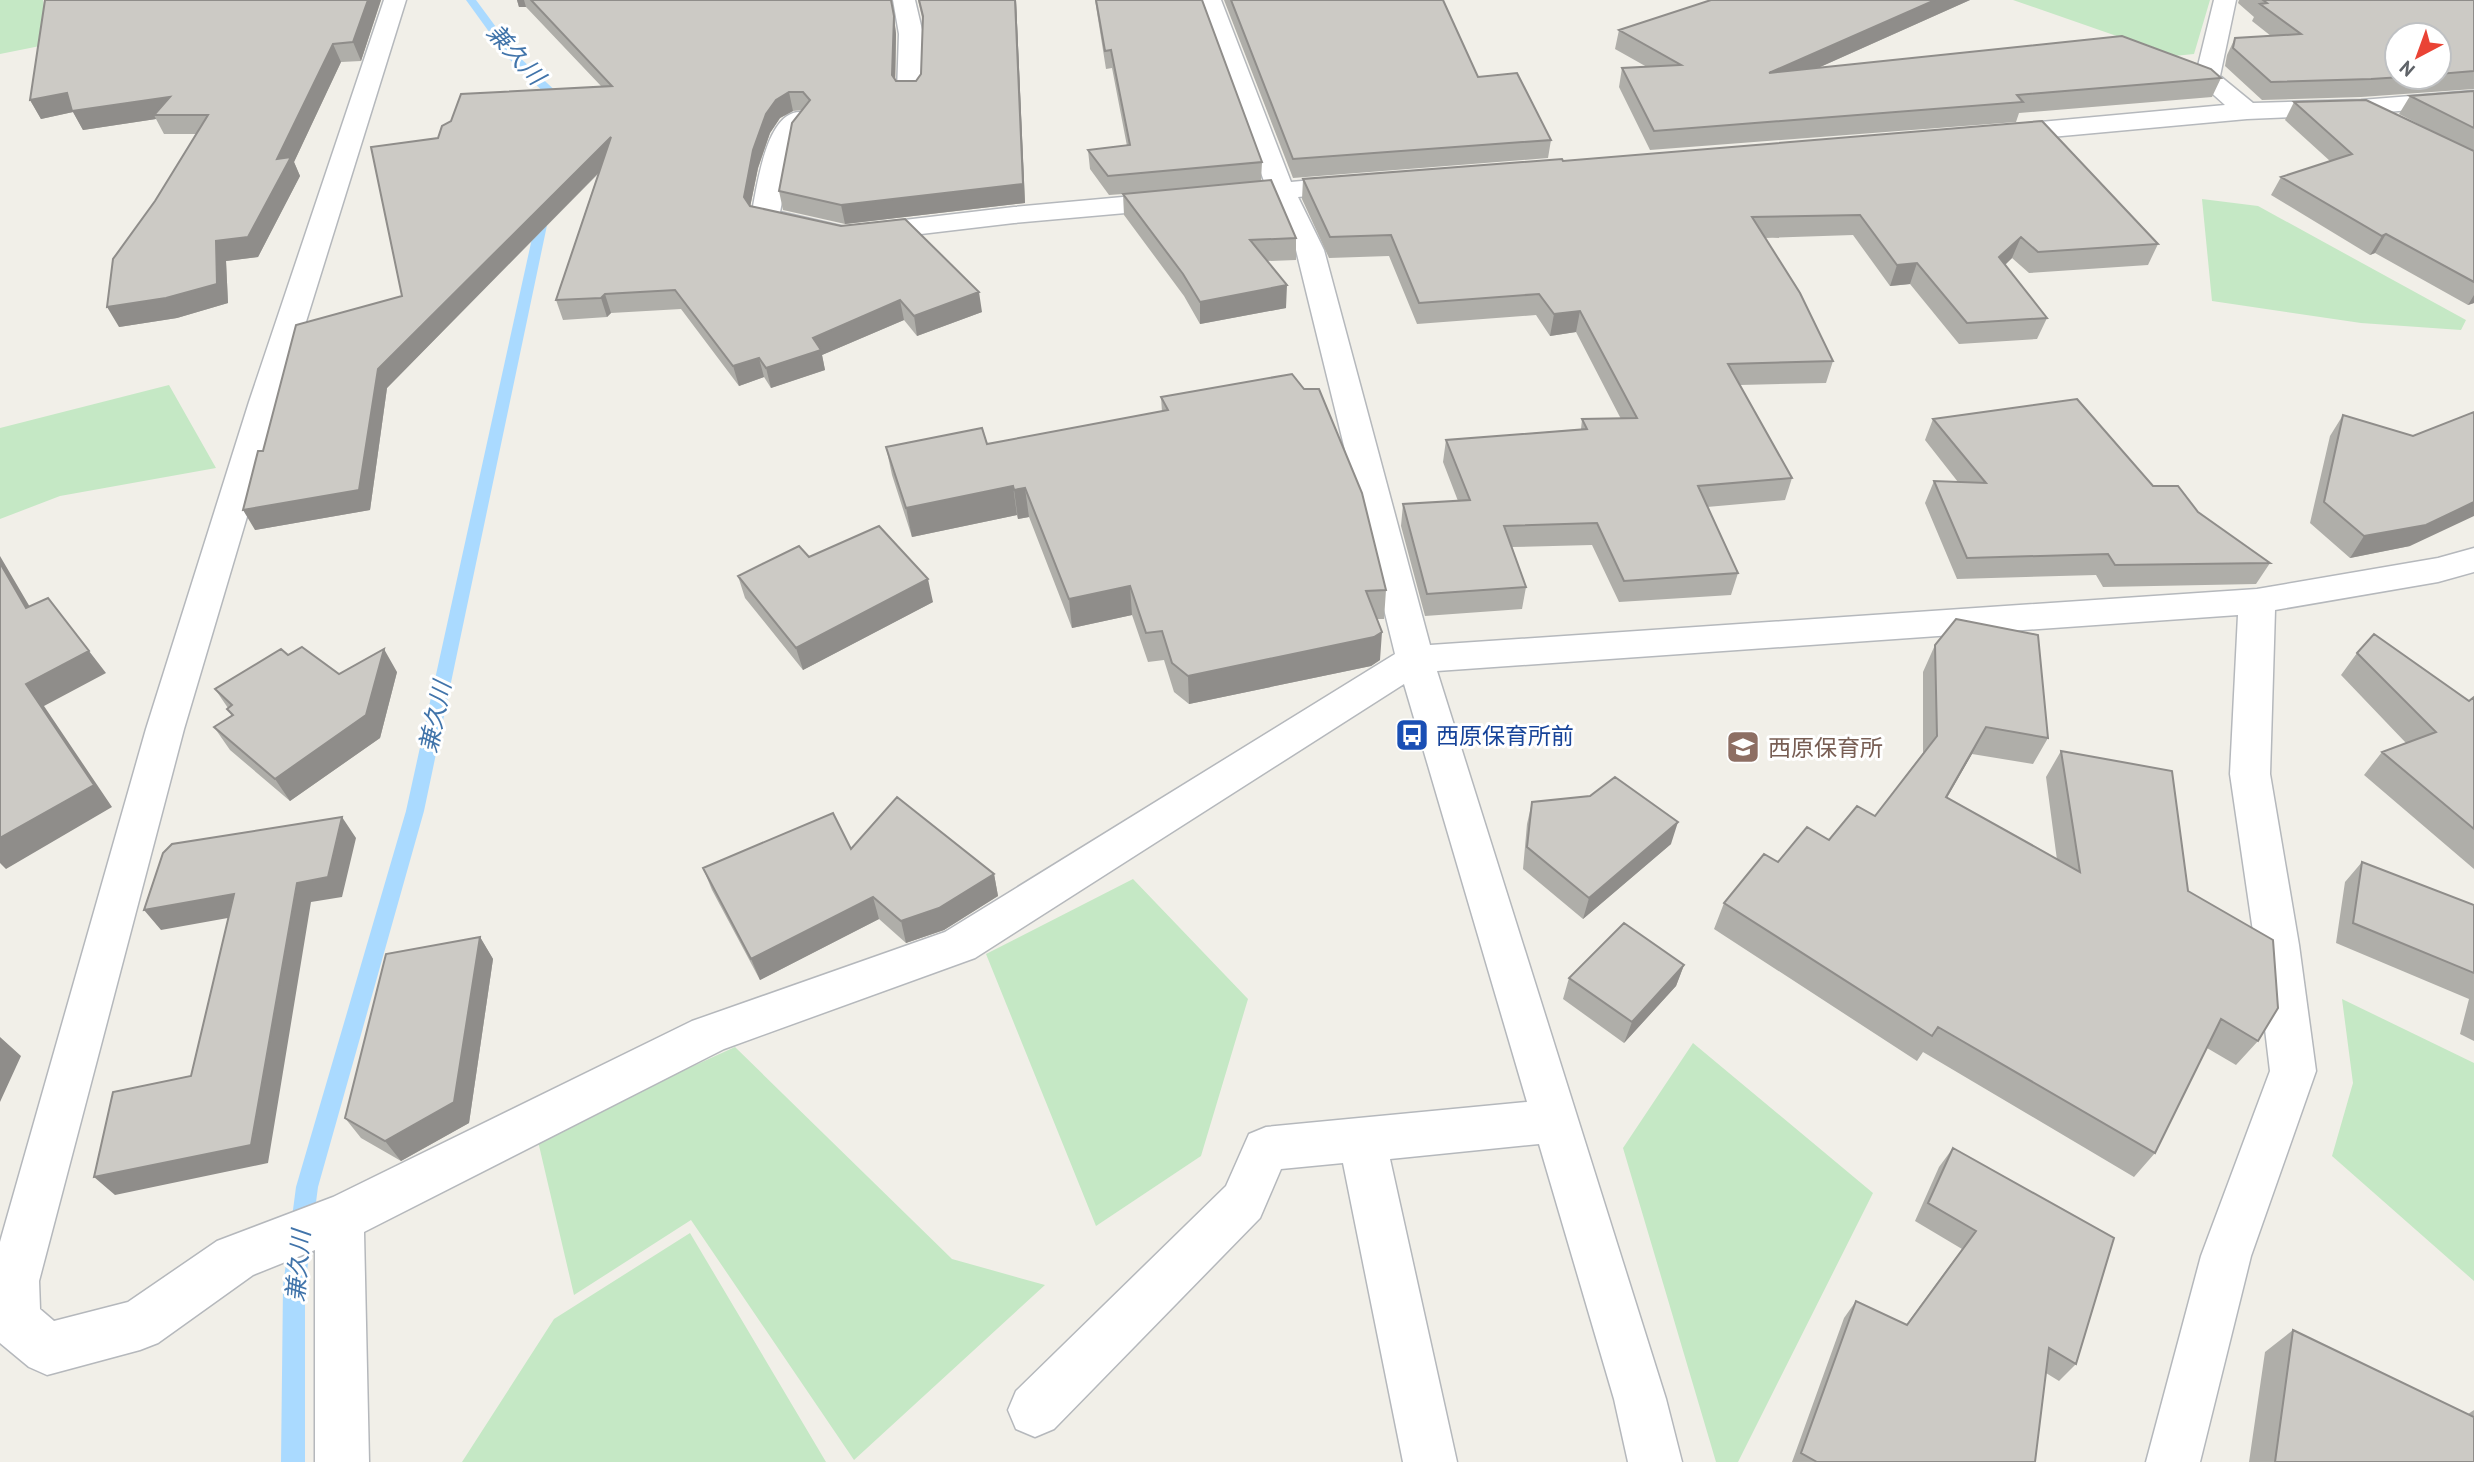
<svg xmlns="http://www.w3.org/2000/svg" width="2474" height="1462" font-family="'PT Sans','Noto Sans JP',sans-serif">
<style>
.green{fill:#c5e8c5}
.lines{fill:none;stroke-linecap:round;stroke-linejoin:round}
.stream{fill:#aadaff;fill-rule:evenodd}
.minor-casing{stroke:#b5b8bc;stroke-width:3}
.minor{fill:#fff;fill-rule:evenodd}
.wall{fill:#afaea9;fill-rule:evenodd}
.shaded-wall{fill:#8f8d8a}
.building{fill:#cccac5;stroke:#8f8d8a;stroke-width:2}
.labels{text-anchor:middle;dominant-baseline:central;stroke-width:6;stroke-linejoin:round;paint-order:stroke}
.transit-label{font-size:23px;fill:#164399;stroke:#fff;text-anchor:start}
.education-label{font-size:23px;fill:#785e54;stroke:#fff;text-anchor:start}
.water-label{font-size:24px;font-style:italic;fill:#4174aa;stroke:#fff}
</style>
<rect width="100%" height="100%" fill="#f1efe8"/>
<!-- green -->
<path class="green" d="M0,0H43L50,44L0,54Z
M2013,0H2210L2194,54L2174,56Z
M2202,199L2258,206L2466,320L2461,330L2361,323L2212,301Z
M169,385L216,468L60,496L0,519V428Z
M1133,879L1248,999L1201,1156L1096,1226L986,954Z
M2342,999L2474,1063V1281L2332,1156L2353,1083Z
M1693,1043L1873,1193L1738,1462H1716L1623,1148Z
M735,1047L952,1259L1045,1285L854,1460L691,1220L574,1295L537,1137Z
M690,1233L826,1462H462L554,1319Z"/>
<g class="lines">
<!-- stream -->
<path class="stream" d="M466,0H476L516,54L562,97L561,109H553L552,100L508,58Z
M544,207L550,211L424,811L318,1187L305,1286V1462H281L283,1286L296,1187L406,811L538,211Z"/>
<defs>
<path id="minor" d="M384,0H406L281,402L184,729L39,1281L40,1309L54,1321L128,1302L217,1241L333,1197L692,1021L945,932L1395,654L1296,250L1272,200L1014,223L845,243L755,223L751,217C757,189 766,102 807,113L811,118L794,141L780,212L845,227L1014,207L1265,184L1199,0H1221L1291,182L1355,176L1364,178L1368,184L1364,190L1298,197L1324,250L1430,645L2257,589L2438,558L2474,548V572L2438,582L2275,610L2270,774L2299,945L2316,1071L2251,1256L2200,1462H2146L2201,1256L2270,1071L2255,945L2230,774L2238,615L1437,671L1666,1399L1682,1462H1628L1614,1399L1539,1144L1390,1159L1457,1462H1403L1343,1163L1281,1169L1260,1218L1054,1429L1035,1437L1016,1429L1008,1410L1016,1391L1226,1186L1249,1134L1266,1127L1527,1102L1404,684L975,958L724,1049L364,1232L369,1462H315V1250L253,1275L158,1343L140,1350L47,1375L29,1367L0,1343V1242L146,729L249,402Z
M893,0H915L923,34L921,92L918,97L909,99L900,97L897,92L899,34Z
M2214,0H2236L2220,76L2253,103L2361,100L2474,91V105L2361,114L2247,119L1998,142L1989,139L1985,134L1989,129L1998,126L2225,105L2195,78Z"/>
</defs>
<!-- minor casing -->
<use href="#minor" class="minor-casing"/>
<!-- minor -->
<use href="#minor" class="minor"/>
</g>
<!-- wall -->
<path class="wall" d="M45,0H381L361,61L341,62L294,162L300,176L258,257L226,261L228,303L177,318L119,327L155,201L196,134H164L156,119L83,130L73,112L41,119L30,100Z
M517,0H891L896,34L895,80L896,81H916L921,74L923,22L918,0H1016L1025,203L845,224L783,210L779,191L802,110L793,111L780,118L770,133L758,168L750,207L982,312L917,336L904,320L822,355L825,370L771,388L764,377L739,386L681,309L611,313L607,317L563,320L556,300L598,174L387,388L370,510L255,530L263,451L402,296L438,138L601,86L526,7H519Z
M1095,0H1202L1262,162L1261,181L1296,238V260L1267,261L1286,308L1200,324L1184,296L1124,215L1123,194L1109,195L1090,169L1088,150L1127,146L1112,68L1106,69Z
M1224,0H1443L1478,77L1551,140L1548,158L1293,178Z
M1711,0H1970L1818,68L2221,78L2212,97L2019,113L2016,122L1650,150L1619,87L1622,68L1647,67L1615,49L1619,30Z
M2239,0H2474V89L2361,97L2262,100L2225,66L2227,55L2235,38L2271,36L2252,21L2254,17L2238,3ZM2439,35V77H2397Z
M2474,91V303L2468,305L2375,253L2370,255L2271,195L2281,177L2330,161L2285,120L2294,102L2452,141L2399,114L2410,96Z
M1563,161L2158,244L2148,265L2029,273L2012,258L2005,265L2047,318L2037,339L1959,344L1910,284L1890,286L1853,235L1765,238L1833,361L1826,383L1740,385L1792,478L1785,500L1707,507L1738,573L1731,595L1619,602L1592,545L1512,547L1526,587L1522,609L1425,616L1401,526L1403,504L1458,501L1443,462L1446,440L1581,429L1582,419H1621L1576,332L1550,336L1536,315L1417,324L1389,256L1329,258L1302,199L1303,179Z
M1161,397L1386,590L1384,619H1377L1380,660L1371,666L1189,704L1174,692L1164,660L1148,662L1132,615L1072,628L1029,517L1018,519L1017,515L912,537L892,475L886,447L987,444L1162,412Z
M2343,415L2410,546L2350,558L2310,523L2330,436Z
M1933,419L2153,486L2198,512L2270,563L2256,584L2103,587L2096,575L1957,579L1925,503L1934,481L1958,482L1925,440Z
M809,557L933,602L803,670L745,598L738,576Z
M1935,645L2048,738L2033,764L1972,754L1947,798L2057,860L2046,777L2061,751L2188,891L2258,1041L2236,1065L2207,1048L2155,1153L2134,1177L1923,1052L1917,1061L1714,929L1724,903L1778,862L1829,840L1875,816L1923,753V672Z
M2357,653L2469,701L2474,697V869L2364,775L2382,752L2406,743L2341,675Z
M288,655L339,674L397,672L380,738L290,801L230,750L214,727L232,716L227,709L228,708L215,689Z
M1532,802L1671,844L1583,919L1523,869L1527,824Z
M851,849L994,874L998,896L944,930L906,943L879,919L760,980L712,890L703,868Z
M2362,862L2474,905V1041L2460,1034L2469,999L2336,943L2345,882Z
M480,937L493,959L469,1123L401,1161L361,1138L345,1118Z
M1684,965L1676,986L1624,1043L1563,999L1569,978Z
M1953,1148L2076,1364L2059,1381L2046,1373L2035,1462H1792L1844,1318L1856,1301L1906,1325L1962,1249L1915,1221L1939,1167Z
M2293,1330L2468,1414L2474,1410V1462H2249L2265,1352Z"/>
<!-- shaded-wall -->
<path class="shaded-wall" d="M368,0H381L361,61L353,42Z
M517,0H524L526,7H519Z
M1015,0H1016L1025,203L845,224L841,205Z
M1935,0H1970L1764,92L1769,73Z
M894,16L896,34L895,93L892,75Z
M333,44L341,62L294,162L300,176L258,257L226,261L228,303L177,318L119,327L107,307L216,241L277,159Z
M789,92L793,111L780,118L770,133L758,168L748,217L744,197L753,150L766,114L776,100Z
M67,93L170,97L154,115L156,119L83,130L73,112L41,119L30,100Z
M611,137L616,155L387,388L370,510L255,530L243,510L378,369Z
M2386,234L2375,253L2370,255L2382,236Z
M2021,237L2012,258L1991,278L1999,257Z
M1917,263L1910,284L1890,286L1897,265Z
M1287,285L1286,308L1200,324V302Z
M979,292L982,312L917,336L914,316Z
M605,294L611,313L607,317L601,298Z
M2474,295V303L2468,305Z
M900,300L904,320L822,355L825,370L771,388L766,368L813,338Z
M1580,311L1576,332L1550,336L1554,314Z
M759,358L764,377L739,386L733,366Z
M1013,486L1017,515L912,537L906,508Z
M1025,488L1029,517L1018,519L1014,490Z
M2474,502V516L2410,546L2350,558L2364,536Z
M0,556L44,631L26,608L0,563Z
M928,579L933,602L803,670L796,648Z
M1130,586L1132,615L1072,628L1069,599Z
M1382,632L1380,660L1371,666L1189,704L1188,676Z
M384,649L397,672L380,738L290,801L275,779Z
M89,651L106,673L44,706L112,807L6,869L0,863V838L26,684Z
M1986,727L1972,754L1932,823L1946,797Z
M342,817L356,838L342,897L311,902L268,1163L115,1195L94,1177L251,1145L297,883Z
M1678,822L1671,844L1583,919L1589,898Z
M994,874L998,896L944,930L906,943L901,921Z
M234,894L250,914L161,930L144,910Z
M873,897L879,919L760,980L751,959Z
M480,937L493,959L469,1123L401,1161L385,1141Z
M1684,965L1676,986L1624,1043L1632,1022Z
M0,1037L21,1056L0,1102Z"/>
<!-- building -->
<path class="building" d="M45,0H368L353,42L333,44L277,159L291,157L248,237L216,241L217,284L166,298L107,307L113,259L155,201L208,115H154L170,97L72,111L67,93L30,100Z
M531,0H891L894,16L892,75L896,81H916L921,74L923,16L919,0H1015L1023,184L841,205L779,191L792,123L810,100L803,92H789L776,100L766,114L753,150L744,197L750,206L841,226L905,219L979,292L914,316L900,300L813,338L821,350L766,368L759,358L733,366L675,290L605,294L601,298L556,300L611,137L378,369L359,490L243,510L258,451H263L296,325L402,296L371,147L438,138L442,126L451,121L461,94L612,86Z
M1096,0H1202L1262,162L1108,176L1088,150L1130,145L1111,50L1105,51Z
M1231,0H1443L1478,77L1517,73L1551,140L1293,159Z
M1711,0H1935L1769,73L2122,36L2211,69L2221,78L2017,95L2023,102L1654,131L1622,68L1681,65L1619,30Z
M2263,0H2474V71L2439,74V35H2397V77H2402L2371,79L2271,82L2233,48L2235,38L2301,34L2260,4L2267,3Z
M2474,91V128L2410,96Z
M2366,100L2474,151V282L2386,234L2382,236L2281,177L2352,154L2294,102Z
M2042,121L2158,244L2038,252L2021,237L1999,257L2047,318L1967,323L1917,263L1897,265L1860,215L1752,217L1800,293L1833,361L1728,364L1792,478L1698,486L1738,573L1624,581L1597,523L1504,526L1526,587L1427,594L1403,504L1470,500L1446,440L1587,429L1582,419L1637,418L1580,311L1554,314L1539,294L1419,303L1391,235L1330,237L1303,179L1562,159L1563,161Z
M1271,180L1296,238L1250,240L1287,285L1200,302L1183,274L1123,194Z
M1292,374L1304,389H1319L1362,493L1386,590L1366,591L1382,632L1374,637L1188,676L1172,663L1162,631L1146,633L1130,586L1069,599L1025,488L1014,490L1013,486L906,508L886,447L982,428L987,444L1168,410L1161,397Z
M2077,399L2153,486H2178L2198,512L2270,563L2115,565L2108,554L1967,558L1934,481L1986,483L1933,419Z
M2474,412V502L2426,525L2364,536L2324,502L2343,415L2413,436Z
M879,526L928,579L796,648L738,576L799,546L809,557Z
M0,563L26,608L48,598L89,651L26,684L94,785L0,838Z
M1956,619L2038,635L2048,738L1986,727L1946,797L2080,872L2061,751L2172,771L2188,891L2273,940L2278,1008L2258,1041L2221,1019L2155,1153L1938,1027L1932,1036L1724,903L1764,854L1778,862L1807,827L1829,840L1857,806L1875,816L1937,736L1935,645Z
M2374,634L2469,701L2474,697V829L2382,752L2436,732L2357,653Z
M302,647L339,674L384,649L366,715L275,779L214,727L233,715L227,709L232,705L215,689L281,649L288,655Z
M1615,777L1678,822L1589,898L1527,847L1532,802L1590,796Z
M897,797L994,874L939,908L901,921L873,897L751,959L703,868L833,813L851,849Z
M342,817L328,877L297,883L251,1145L94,1177L113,1092L191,1076L234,894L144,910L163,853L172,844Z
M2362,862L2474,905V973L2353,923Z
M1624,923L1684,965L1632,1022L1569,978Z
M480,937L454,1102L385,1141L345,1118L386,954Z
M1953,1148L2114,1238L2076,1364L2049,1348L2035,1462H1817L1801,1453L1856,1301L1907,1325L1976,1231L1928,1203Z
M2293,1330L2474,1417V1462H2275Z"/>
<!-- icons -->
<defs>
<symbol id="bus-square" viewBox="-11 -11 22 22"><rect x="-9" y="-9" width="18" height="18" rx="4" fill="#1a4fb4" stroke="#fff"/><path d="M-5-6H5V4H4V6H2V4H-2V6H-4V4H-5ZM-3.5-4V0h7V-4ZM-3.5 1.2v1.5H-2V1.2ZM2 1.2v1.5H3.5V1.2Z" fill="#fff"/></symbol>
<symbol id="school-square" viewBox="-11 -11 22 22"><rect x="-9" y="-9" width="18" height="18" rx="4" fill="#8d6e63" stroke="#fff"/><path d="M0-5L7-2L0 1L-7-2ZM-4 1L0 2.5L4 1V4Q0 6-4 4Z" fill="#fff"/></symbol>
</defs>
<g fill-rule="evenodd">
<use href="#bus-square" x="1393" y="716" width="38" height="38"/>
<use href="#school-square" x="1724" y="728" width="38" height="38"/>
</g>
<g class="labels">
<!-- transit labels -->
<g class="transit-label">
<text x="1436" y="735">西原保育所前</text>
</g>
<!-- education labels -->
<g class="education-label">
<text x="1768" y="747">西原保育所</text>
</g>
<!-- water labels -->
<g class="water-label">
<text transform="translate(516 54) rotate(48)">兼久川</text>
<text transform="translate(435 717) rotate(-78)">兼久川</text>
<text transform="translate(298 1266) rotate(-85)">兼久川</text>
</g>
</g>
<!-- north arrow -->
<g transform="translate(2418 56) rotate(221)"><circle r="33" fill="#ffffff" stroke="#bfc1c3" stroke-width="2"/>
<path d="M0-5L12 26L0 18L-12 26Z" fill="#ea4335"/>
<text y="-10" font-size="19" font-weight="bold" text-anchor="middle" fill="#5f6368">N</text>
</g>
</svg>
